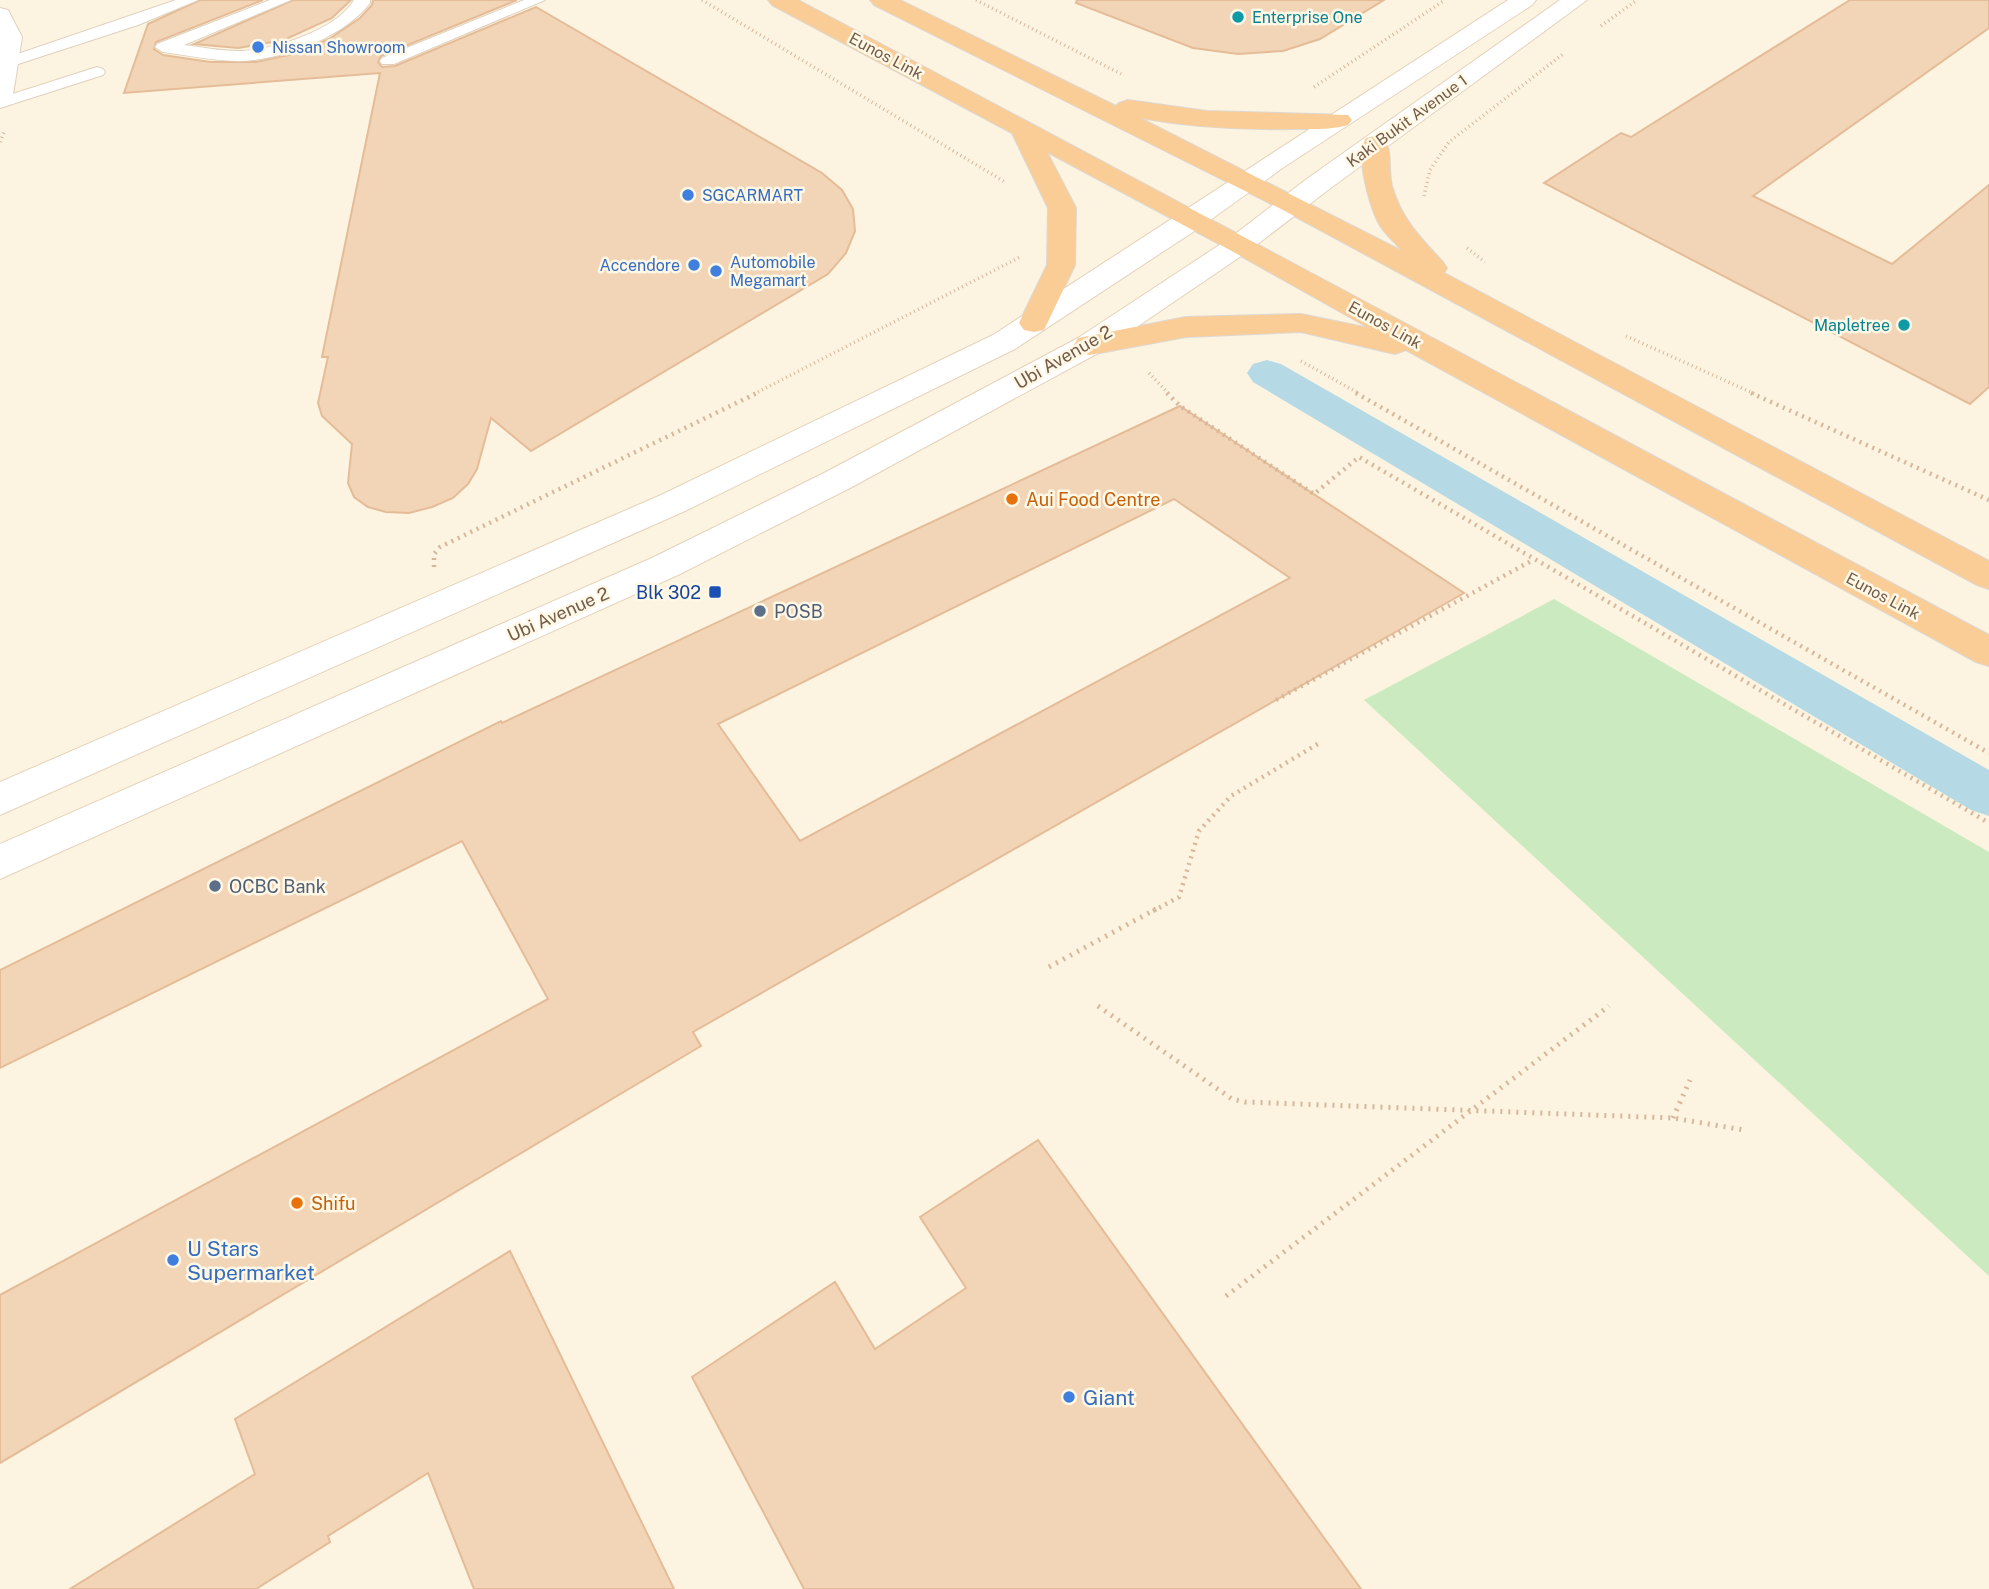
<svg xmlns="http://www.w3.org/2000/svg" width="1989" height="1589" font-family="'Public Sans',sans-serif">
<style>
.green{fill:#cceabf}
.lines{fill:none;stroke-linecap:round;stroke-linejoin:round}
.canal{fill:#b5dae6;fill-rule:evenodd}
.building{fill:#f2d4b7;stroke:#e5bc98;stroke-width:2;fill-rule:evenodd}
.service-casing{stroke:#e0d0bc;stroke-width:2}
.minor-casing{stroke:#e0d0bc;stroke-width:2}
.secondary-casing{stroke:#e5d2ba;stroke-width:2}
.trunk-casing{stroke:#ddd8d3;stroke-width:2}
.path-far2{stroke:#d6b79b;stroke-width:3.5;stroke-dasharray:1 3.5;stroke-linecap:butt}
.path-far1{stroke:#d6b79b;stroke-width:4.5;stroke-dasharray:2 5;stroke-linecap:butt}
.path{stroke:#d6b79b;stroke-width:5;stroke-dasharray:2 6;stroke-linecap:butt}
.service{fill:#fff;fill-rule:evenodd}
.minor{fill:#fff;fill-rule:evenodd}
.secondary{fill:#fff;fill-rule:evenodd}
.trunk{fill:#facc96;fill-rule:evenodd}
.culture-dot{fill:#0f9aa8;stroke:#fff8e6;stroke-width:2.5}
.shop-dot{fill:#3f7fe0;stroke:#fff8e6;stroke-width:2.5}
.food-dot{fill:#e8710a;stroke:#fff8e6;stroke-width:2.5}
.transit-dot{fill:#1a4fb4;stroke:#fff8e6;stroke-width:2.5}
.service-dot{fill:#5c6f8a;stroke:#fff8e6;stroke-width:2.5}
.labels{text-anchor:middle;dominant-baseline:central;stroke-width:5;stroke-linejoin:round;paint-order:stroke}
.far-culture-label{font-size:16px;fill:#0d838f;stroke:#fff8e6;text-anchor:start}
.far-shop-label{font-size:16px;fill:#366cbe;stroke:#fff8e6;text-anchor:start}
.far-street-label{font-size:16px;fill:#735b47;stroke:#fff8e6}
.street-label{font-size:18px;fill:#735b47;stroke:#fff8e6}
.food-label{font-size:18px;fill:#c56008;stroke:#fff8e6;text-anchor:start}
.transit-label{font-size:18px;fill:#164399;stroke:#fff8e6;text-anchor:end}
.service-label{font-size:18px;fill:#4e5e75;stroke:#fff8e6;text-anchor:start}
.near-shop-label{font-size:21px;fill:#366cbe;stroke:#fff8e6;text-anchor:start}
</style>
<rect width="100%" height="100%" fill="#fcf4e0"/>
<!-- green -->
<path class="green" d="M1554,599L1989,852V1276L1364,700Z"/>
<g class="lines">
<!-- canal -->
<path class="canal" d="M1267,360L1281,364L1989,770V816L1971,810L1253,382L1247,373L1253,364Z"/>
</g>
<!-- building -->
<path class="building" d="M200,0H263L156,42L154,49L163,55L210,62H256L293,54L329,39L360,18L372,5L373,0H517L381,56L378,62L382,67L395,66L536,7L822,173L842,190L853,209L855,231L846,253L828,274L531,451L491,418L477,469L468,484L453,498L432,507L409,513L386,512L368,507L354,497L348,483L352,444L322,416L318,403L328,357H322L380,73L124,93L148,24Z
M293,0H351L332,18L284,40L238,48L194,44Z
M1077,0H1384L1320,39L1283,51L1238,54L1193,48L1076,3Z
M1850,0H1989V28L1753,196L1892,264L1989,185V387L1970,404L1544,183L1621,133L1631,137Z
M1180,406L1464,593L693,1032L701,1046L0,1463V1295L548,999L462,841L0,1068V970L501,721L502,723ZM1174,499L1290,578L800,841L718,724Z
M1038,1140L1322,1535L1361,1589H804L692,1377L835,1282L875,1349L966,1288L920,1217Z
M510,1251L674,1589H474L428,1473L328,1536L330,1542L256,1589H70L255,1474L235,1419Z"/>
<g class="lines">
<defs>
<path id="service" d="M176,0H198L138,25L12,66H0V60Z
M270,0H291L184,45C201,47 220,51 238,51C272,51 337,30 354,0H370V3C343,38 282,60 239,61C214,61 187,55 163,52L155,47L157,44Z
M524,0H545L394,64H382L380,61L382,58Z
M97,67L103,69L105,72L103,75L0,108V98Z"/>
<path id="minor" d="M0,8L8,10L22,37L13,95L9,100L0,103Z"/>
<path id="secondary" d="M1508,0H1536L1532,5L1284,167L1202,226L1015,349L685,511L0,815V782L661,495L993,335Z
M1560,0H1587L1328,190L1250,250L1100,352L850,488L678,575L0,879V844L654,557L826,472L1078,338L1230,238L1308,178Z"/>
<path id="trunk" d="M768,0H798C1196,210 1592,424 1989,635V666L1976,662L1406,350L1395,354L1301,332L1186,337L1089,355L1078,352L1074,345L1078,338L1186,317L1301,314L1369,328L1230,250L1047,152L1076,208L1075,265L1044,330L1034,332L1024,330L1019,323L1047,265L1048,208L1012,133L772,5Z
M870,0H900L1116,106L1119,103L1128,100L1207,111L1348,115L1352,120L1348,125C1331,130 1311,129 1293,129C1242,130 1190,127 1140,118L1402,251C1394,241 1382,232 1377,220C1369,203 1355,154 1366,138L1375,136L1384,138C1393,152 1388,171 1392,186C1402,220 1420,237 1443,262L1447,268L1444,273L1989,561V589L1977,585L1283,210L874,5Z"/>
</defs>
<!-- service casing -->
<use href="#service" class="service-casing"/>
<!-- minor casing -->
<use href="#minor" class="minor-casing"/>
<!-- secondary casing -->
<use href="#secondary" class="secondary-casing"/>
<!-- trunk casing -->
<use href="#trunk" class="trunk-casing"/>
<!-- path-far2 -->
<path class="path-far2" d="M702,0L1005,182
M976,0L1121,74
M1601,26L1637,0
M1314,87L1445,0
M0,142L5,130
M1424,196L1430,170L1449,142L1563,54
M1467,248L1485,262
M1626,336L1755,394
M1301,361L1360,394
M1149,373L1169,394
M754,394L1022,256"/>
<!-- path-far1 -->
<path class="path-far1" d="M1167,393L1180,406L1314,494L1359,457L1989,823
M1356,393L1989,753
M1751,393L1989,500
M434,567V554L440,547L757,393
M1276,700L1533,560
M1153,911L1179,897L1199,831L1231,796L1321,742"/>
<!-- path -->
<path class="path" d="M1049,967L1156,909
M1098,1006L1232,1099L1245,1102L1673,1118L1744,1130
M1673,1118L1690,1080
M1226,1296L1609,1006"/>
<!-- service -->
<use href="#service" class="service"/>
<!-- minor -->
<use href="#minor" class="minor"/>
<!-- secondary -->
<use href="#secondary" class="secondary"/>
<!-- trunk -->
<use href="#trunk" class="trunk"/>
</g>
<!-- markers -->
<g class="culture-dot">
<circle cx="1238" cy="17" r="7"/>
<circle cx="1904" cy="325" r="7"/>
</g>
<g class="shop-dot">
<circle cx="258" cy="47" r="7"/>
<circle cx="688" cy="195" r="7"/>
<circle cx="694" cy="265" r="7"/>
<circle cx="716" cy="271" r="7"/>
<circle cx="173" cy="1260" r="7"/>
<circle cx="1069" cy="1397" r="7"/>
</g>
<g class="food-dot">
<circle cx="1012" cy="499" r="7"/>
<circle cx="297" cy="1203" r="7"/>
</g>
<rect class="transit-dot" x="708" y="585" width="14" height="14" rx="3.5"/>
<g class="service-dot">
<circle cx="760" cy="611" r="7"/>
<circle cx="215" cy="886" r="7"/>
</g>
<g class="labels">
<!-- far-culture labels -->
<g class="far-culture-label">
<text x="1252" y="17">Enterprise One</text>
<text x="1890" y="325" text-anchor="end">Mapletree</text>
</g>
<!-- far-shop labels -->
<g class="far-shop-label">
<text x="272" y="47">Nissan Showroom</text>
<text x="702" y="195">SGCARMART</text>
<text x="730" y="262">Automobile<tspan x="730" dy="18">Megamart</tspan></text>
<text x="680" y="265" text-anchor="end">Accendore</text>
</g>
<!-- far-street labels -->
<g class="far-street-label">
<text transform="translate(886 56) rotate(28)">Eunos Link</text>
<text transform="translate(1407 121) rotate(-36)">Kaki Bukit Avenue 1</text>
<text transform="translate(1385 325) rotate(29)">Eunos Link</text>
<text transform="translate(1883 596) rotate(28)">Eunos Link</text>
</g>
<!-- street labels -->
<g class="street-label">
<text transform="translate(1063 357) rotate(-30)">Ubi Avenue 2</text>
<text transform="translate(558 614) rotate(-24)">Ubi Avenue 2</text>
</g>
<!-- food labels -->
<g class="food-label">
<text x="1026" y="499">Aui Food Centre</text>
<text x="311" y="1203">Shifu</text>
</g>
<!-- transit labels -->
<g class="transit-label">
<text x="701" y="592">Blk 302</text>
</g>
<!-- service labels -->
<g class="service-label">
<text x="774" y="611">POSB</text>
<text x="229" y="886">OCBC Bank</text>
</g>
<!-- near-shop labels -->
<g class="near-shop-label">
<text x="187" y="1248">U Stars<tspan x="187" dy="24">Supermarket</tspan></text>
<text x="1083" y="1397">Giant</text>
</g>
</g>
</svg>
